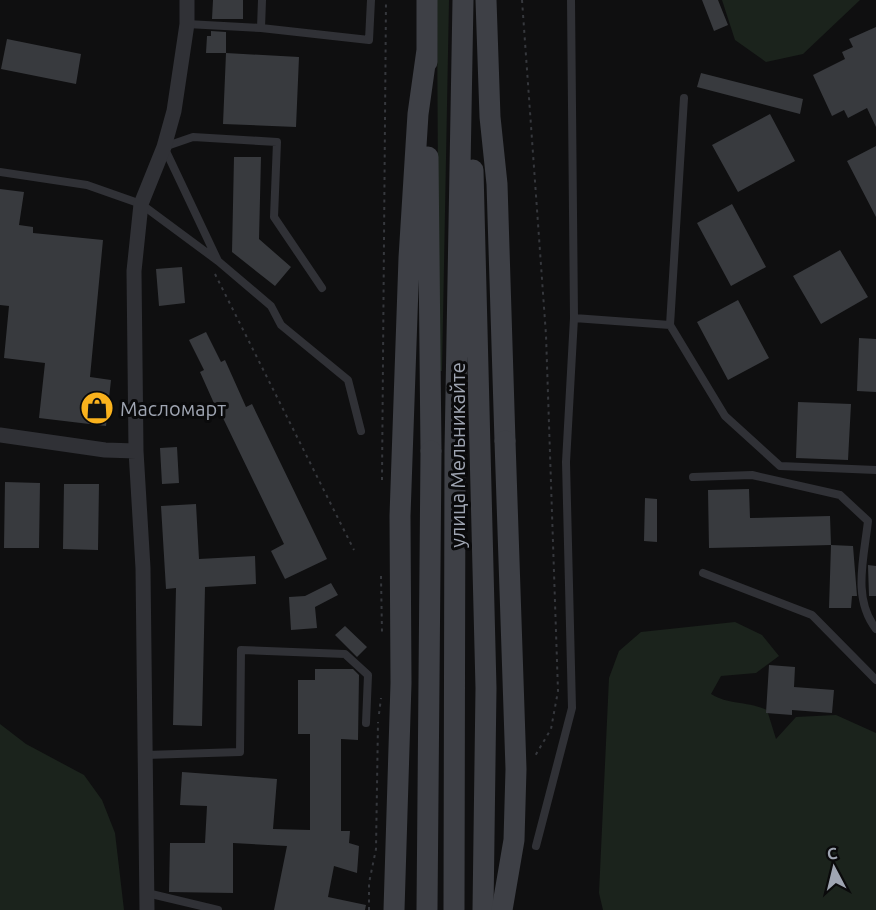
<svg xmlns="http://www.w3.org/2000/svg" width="876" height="910" font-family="Ubuntu,sans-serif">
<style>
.green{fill:#1b231c}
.building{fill:#383a3e}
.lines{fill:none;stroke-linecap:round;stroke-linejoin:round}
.path{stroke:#36383d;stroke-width:2;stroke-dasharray:3 4.5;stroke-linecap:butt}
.lane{stroke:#303136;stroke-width:8}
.street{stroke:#303136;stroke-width:15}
.secondary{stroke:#3e4046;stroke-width:21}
.secondary-bridge{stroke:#3e4046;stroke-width:21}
.labels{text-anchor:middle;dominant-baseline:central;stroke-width:6;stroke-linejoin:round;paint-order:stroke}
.poi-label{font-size:20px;fill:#9fa5b2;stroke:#0a0a0b;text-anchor:start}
.street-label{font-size:20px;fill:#9fa5b2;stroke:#0a0a0b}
</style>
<rect width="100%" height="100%" fill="#0f0f10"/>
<!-- green -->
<path class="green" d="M437,0H449L442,371H439Z
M722,0H860L803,54L766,62L735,40Z
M735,622L762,635L779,656L756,673L721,676L711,694C728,705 748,701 767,710L776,739L796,717L836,715L876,733V910H603L599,893L609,678L619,651L641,632Z
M0,724L26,744L84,775L102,800L115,833L124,910H0Z"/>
<!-- building -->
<path class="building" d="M213,0H243V19H212Z
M702,0H718L728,25L714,31Z
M876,27V127L867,108L848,118L844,110L832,116L813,75L845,59L842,52L853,47L849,39Z
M211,31L226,32V53H206L207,36H211Z
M7,39L81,54L76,84L1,69Z
M226,53L299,57L296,127L223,124Z
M701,73L803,99L800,114L697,87Z
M770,114L795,161L738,192L712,145Z
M876,146V217L847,161Z
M234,157H261L259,239L291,267L275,286L232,252Z
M0,189L24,192L19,225L33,227V233L103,240L90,377L111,380L106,426L39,418L45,363L4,358L9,306L0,305Z
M732,204L766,267L731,286L697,223Z
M840,250L868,297L821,324L793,276Z
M182,267L185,303L159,306L156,269Z
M738,300L769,358L728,380L697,322Z
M206,332L221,362L225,360L246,407L252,404L327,559L285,579L271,551L284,544L223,418L221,419L200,372L204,370L189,340Z
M859,338L876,339V392L857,391Z
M798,402L851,404L848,460L796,458Z
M177,447L179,483L162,484L160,448Z
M5,482L40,483L39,548H4Z
M64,484H99L98,550L63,549Z
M749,489L750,518L830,516L831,545L709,548L708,490Z
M645,498L657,499V542L644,541Z
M196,504L199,559L255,556L256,584L205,587L202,726L173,725L176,588L166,589L161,506Z
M831,545L853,546L857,596H852L851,608H829Z
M868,565L876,566V596H869Z
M331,583L338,595L315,607L317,628L291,630L289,597L305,596Z
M345,626L367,647L357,657L335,635Z
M769,665L795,667L794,687L834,690L832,713L792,710V715L766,713Z
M315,669H353L359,675L358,740L341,739V831H350L349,843L359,846L357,873L334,866L328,897L366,905L365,910H274L287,846L233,843V893L169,892L170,843H205L207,806L180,805L182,772L277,779L273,829L310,830V734H298V680H315Z"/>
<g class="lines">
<!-- path -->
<path class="path" d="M522,0L546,335L558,691L551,729L535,756
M215,274L354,550
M382,480L386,0
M381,576L382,633
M379,714L381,698
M369,910V883L376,849L378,722"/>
<!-- lane -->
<path class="lane" d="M187,24L261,28L262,0
M261,28L369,40L371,0
M684,98L670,325L725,416L780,466L876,470
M0,172L87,185L141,204L218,261
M322,288L274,217L277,142L193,137L164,147L218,261L271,306L281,325L348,380L361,431
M574,318L670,325
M693,477L752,475L840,495L868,521C864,558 852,598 876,629
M703,573L812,615L876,680
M146,755L240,752L241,650L345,654L368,675L366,723
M536,846L572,708L566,462L574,318L571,0
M147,893L218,910"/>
<!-- street -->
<path class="street" d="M0,435L105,450L136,451
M147,910L143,568L136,451L134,271L141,204L164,147L174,111L187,24V0"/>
<!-- secondary -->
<path class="secondary" d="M486,0L490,117L497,184L505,441
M427,62V0
M428,157L431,451
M473,170L486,688L483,910
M394,910L401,683L400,516L409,258L418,114L427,50
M454,910L455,450L463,0"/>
<!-- secondary-bridge -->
<path class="secondary-bridge" d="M427,910L431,451
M502,910L514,840L516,769L505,441"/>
</g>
<!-- icons -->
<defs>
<symbol id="shop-disc" viewBox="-11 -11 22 22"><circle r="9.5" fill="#fab21d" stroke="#0a0a0b"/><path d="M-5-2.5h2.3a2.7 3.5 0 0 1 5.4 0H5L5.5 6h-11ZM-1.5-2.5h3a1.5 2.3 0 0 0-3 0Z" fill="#111"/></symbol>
</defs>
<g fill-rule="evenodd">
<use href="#shop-disc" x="78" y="389" width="38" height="38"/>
</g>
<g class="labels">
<!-- poi labels -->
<g class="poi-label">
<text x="120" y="408">Масломарт</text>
</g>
<!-- street labels -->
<g class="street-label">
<text transform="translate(457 455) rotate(-90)">улица Мельникайте</text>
</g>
</g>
<!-- north arrow -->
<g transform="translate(834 868) rotate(353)" stroke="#0a0a0b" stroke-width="4.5" paint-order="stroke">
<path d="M0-4.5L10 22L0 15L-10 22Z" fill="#9fa5b2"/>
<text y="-9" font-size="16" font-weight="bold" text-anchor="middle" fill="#9fa5b2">С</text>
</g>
</svg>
